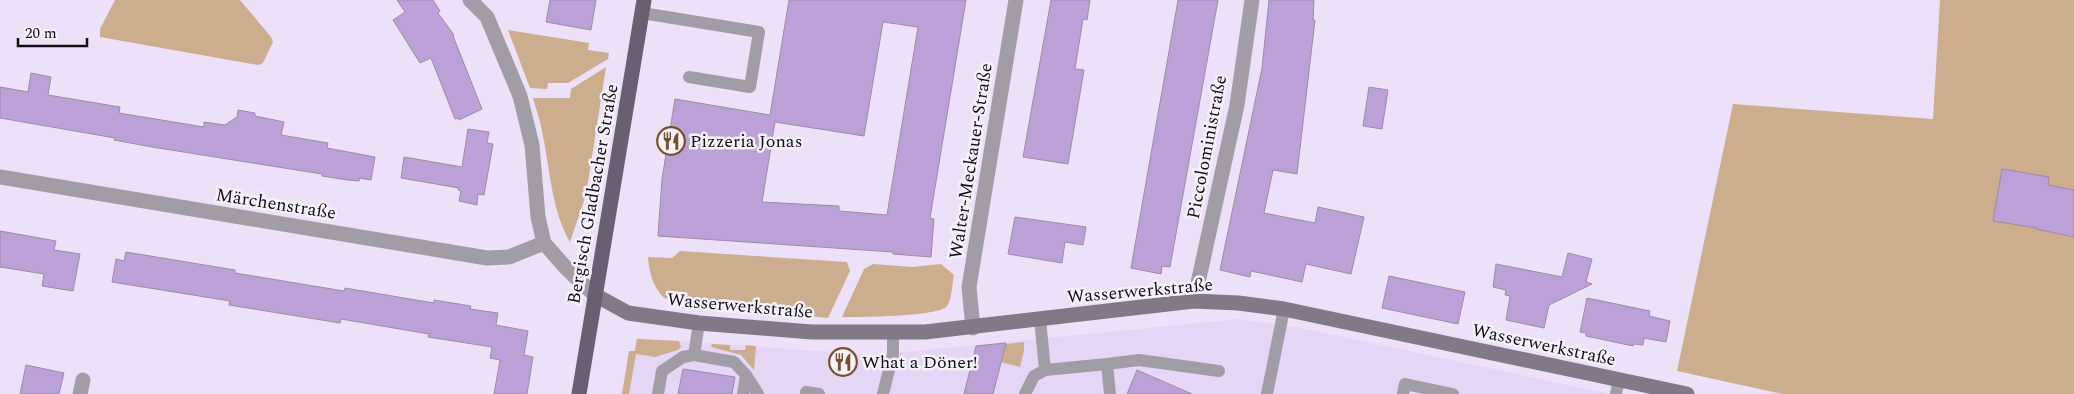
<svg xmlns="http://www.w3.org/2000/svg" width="2074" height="394" font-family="Spectral,serif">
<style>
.built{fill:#e5d6f5}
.green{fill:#ccad8d}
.building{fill:#bca0d8;stroke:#998ea4;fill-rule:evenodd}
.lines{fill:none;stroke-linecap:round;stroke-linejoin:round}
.service{stroke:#a19da7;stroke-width:12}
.minor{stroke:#a19da7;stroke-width:15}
.secondary{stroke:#807988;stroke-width:15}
.primary{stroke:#686071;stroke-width:15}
.labels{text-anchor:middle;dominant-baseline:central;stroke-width:5;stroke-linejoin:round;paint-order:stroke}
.poi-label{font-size:18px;fill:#110d15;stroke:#f6f2fb;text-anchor:start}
.street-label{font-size:18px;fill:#110d15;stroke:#f6f2fb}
</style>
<rect width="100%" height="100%" fill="#ede1f9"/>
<!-- built -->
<path class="built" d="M1239,319L1301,328L1610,394H626L636,338L874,355Z"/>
<!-- green -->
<path class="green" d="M115,0H240L271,37L273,42L263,63L258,65L100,37V29Z
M1940,0H2074V394H1782L1677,371L1733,104L1933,119Z
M508,30L589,43L588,50L609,53L608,59L568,83H548L547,89L530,88Z
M606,67L586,195L570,242C551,209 550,168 542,131C540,120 536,109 533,98H570L571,89Z
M680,251L847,262L850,271L828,318L690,303L664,298C653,286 649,273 648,257L672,258Z
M873,264L912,267L941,264L954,275C952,284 952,299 947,306C939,317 858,317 842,317L864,269Z
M637,339L679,341L681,347L678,350L655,357L636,354L629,394H622L629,351H635Z
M1024,342V351L1020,367L1001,362L1006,344Z
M712,344L730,345V350H745L746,345L756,346L754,370L741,355L711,347Z"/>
<!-- building -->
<path class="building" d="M397,0H433L440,11L438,13L454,35L453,36L482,109L459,120V118L455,119L431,58L420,63L393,20L405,12Z
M550,0H596L591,30L546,22Z
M789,0H966L930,218L934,219L931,257L893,254V252L658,236L662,179L675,99L770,115ZM883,22L918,27L887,215L839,211V206L762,202L775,122L864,136Z
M1051,0H1090L1087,20L1083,19L1075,69L1084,70L1068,164L1023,157Z
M1178,0H1218L1170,267L1162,266L1161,274L1131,268Z
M1269,0H1314L1313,20H1315L1297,174L1273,170L1264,213L1315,223L1318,207L1364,217L1351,274L1306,264L1302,282L1251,271L1250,277L1220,270L1262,68Z
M31,73L51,77L48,95L120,107L119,113L204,127V122L225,125L237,117L238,110L255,113V116L284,122L281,135L328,143L327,148L375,157L371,180L360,178L359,181L348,180L322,176V174L152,147L114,140L115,138L0,118V87L28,92Z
M1369,87L1388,90L1382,129L1363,126Z
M468,129L489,132L487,143L493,144L484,195L478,194L477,205L459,201L461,191L458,190L459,188L401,178L404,157L462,167Z
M2002,169L2049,177L2048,185L2074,190V237L2036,229L2037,228L1993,221Z
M1015,217L1086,227L1083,245L1065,242L1062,263L1008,254Z
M0,231L56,241L54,250L80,254L73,291L42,286L44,274L0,267Z
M126,252L235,270V273L344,291L345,288L434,303V300L471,306L470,309L498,313L496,325L528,331L524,355L533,357L527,394H494L500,360L490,358L492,347L428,337L429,334L341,319L340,323L229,305L230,301L112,282L116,259L124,261Z
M1568,253L1592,259L1586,282L1592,284L1549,305L1544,328L1506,320L1510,296L1505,295L1506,290L1493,287L1496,264L1562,277Z
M1389,276L1465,292L1458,324L1382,308Z
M1587,298L1650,311L1649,316L1670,321L1666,342L1644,338L1643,345L1634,344L1633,346L1586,336V333L1580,332Z
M1006,343L993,394H964L976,346Z
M26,365L64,373L59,394H20Z
M683,369L735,377L732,394H678Z
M1137,370L1153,377L1192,394H1127Z"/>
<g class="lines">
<!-- service -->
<path class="service" d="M642,13L759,32L750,87L689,77
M694,355L699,323
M1045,370L1107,364
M746,375L758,394
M806,392L819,394
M658,394L662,371L683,357L694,355L734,362L746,375L743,394
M883,394L893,354V333
M1025,394L1034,376L1045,370L1040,319
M1110,394L1107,364L1139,360L1219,371
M1267,394L1284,309
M1403,394L1405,384L1453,394
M1616,394L1619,379"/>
<!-- minor -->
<path class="minor" d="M470,0L487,17L520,96L532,145L538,217L544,243L567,269L595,295
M0,177L487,258L509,257L544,243
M1194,301L1237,105L1252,0
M973,328L969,287L1016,0
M80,394L83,380"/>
<!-- secondary -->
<path class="secondary" d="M595,295L628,313L699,323L812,332H925L1194,301L1238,303L1284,309L1687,394"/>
<!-- primary -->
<path class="primary" d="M579,394L644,0"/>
</g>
<!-- icons -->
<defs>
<symbol id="restaurant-ring" viewBox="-11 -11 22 22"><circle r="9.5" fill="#f6f2fb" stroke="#74512a" stroke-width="1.5"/><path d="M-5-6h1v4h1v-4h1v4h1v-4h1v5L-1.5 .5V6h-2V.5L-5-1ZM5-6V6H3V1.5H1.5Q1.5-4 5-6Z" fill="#74512a"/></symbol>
</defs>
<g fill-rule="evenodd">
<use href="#restaurant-ring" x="655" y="125" width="32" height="32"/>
<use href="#restaurant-ring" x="827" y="346" width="32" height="32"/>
</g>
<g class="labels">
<!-- poi labels -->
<g class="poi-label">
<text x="690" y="141">Pizzeria Jonas</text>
<text x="862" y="362">What a Döner!</text>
</g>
<!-- street labels -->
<g class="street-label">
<text transform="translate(1207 147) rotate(-79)">Piccoloministraße</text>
<text transform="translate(971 161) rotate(-81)">Walter-Meckauer-Straße</text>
<text transform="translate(593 194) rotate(-80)">Bergisch Gladbacher Straße</text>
<text transform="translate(276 204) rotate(9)">Märchenstraße</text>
<text transform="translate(1140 291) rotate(-5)">Wasserwerkstraße</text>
<text transform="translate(740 306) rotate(5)">Wasserwerkstraße</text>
<text transform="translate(1544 345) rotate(12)">Wasserwerkstraße</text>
</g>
</g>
<!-- scale -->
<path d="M18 38v8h69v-8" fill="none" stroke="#110d15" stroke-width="2.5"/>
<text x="25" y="38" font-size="15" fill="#110d15" stroke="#f6f2fb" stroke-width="4" paint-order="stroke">20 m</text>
</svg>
